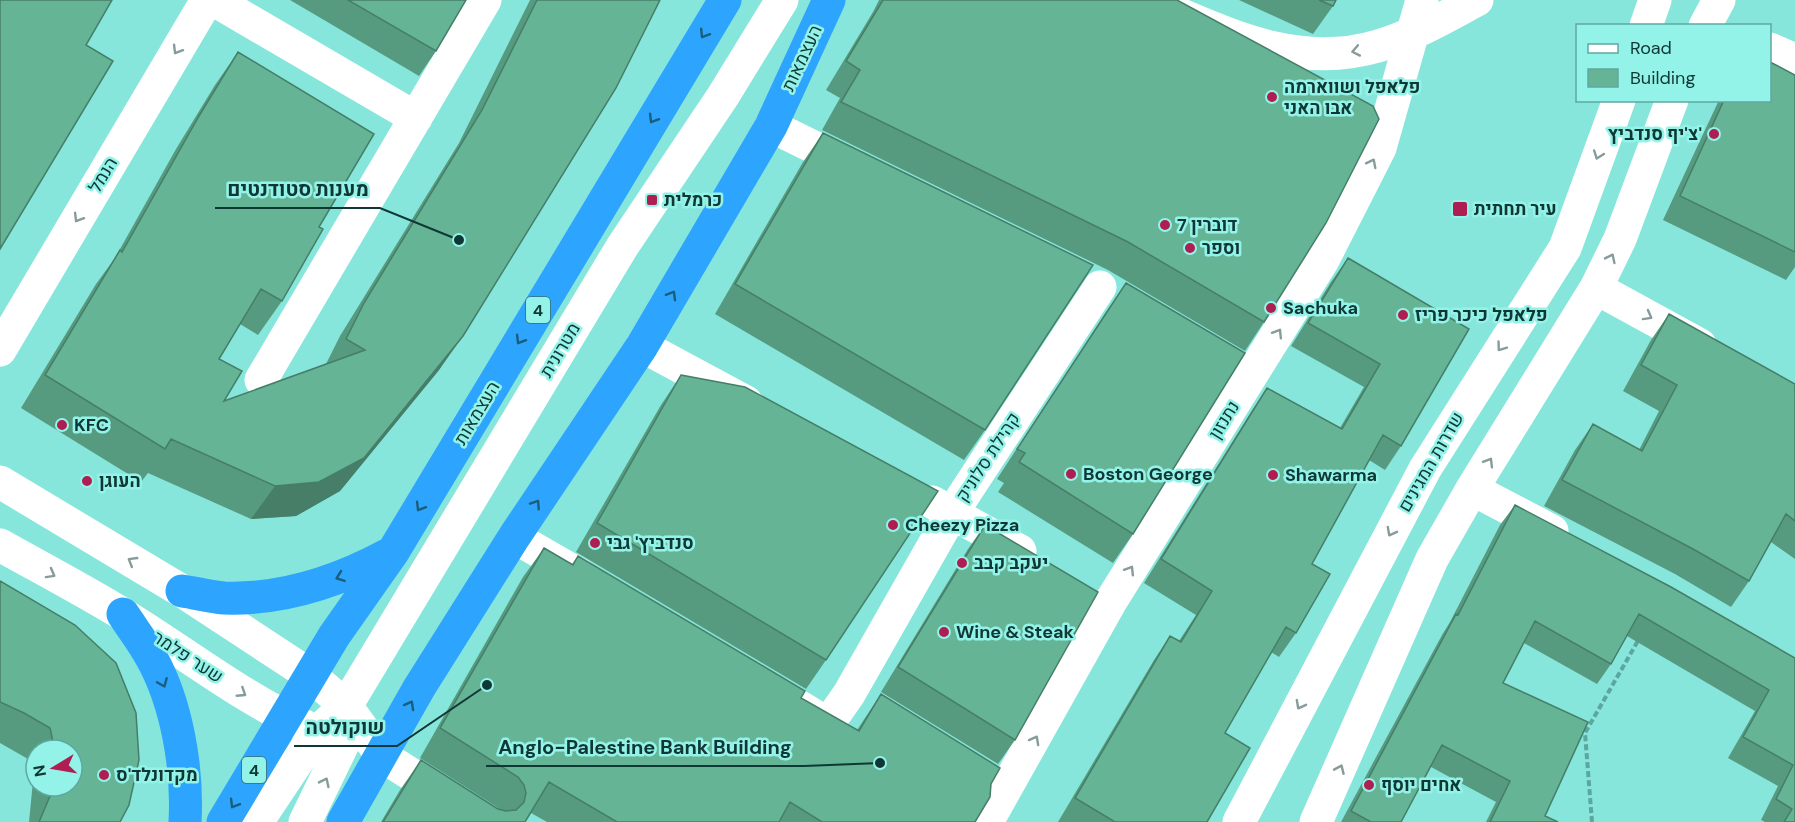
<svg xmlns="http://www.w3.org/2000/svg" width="1795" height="822" font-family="'DM Sans',Heebo,sans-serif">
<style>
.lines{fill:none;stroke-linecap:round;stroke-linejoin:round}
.path{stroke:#5ba69e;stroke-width:4;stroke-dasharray:6 3;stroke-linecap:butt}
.minor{stroke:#fff;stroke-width:33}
.highway{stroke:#2da4fe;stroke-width:33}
.wall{fill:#569b80;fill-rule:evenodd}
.shaded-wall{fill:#467e68}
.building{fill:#64b495;stroke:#467e68;stroke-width:1.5}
.oneway{stroke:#1a5e7b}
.oneway2{stroke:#879c9a}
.poi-dot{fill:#af1e51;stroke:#94f3e9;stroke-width:2}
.labels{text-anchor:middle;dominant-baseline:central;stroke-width:5;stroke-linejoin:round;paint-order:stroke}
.shield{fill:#94f3e9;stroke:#37706b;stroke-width:1.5}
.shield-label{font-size:16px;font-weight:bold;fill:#0f3835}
.street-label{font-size:18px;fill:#0f3835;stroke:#94f3e9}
.poi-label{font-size:18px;font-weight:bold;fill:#0f3835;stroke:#94f3e9;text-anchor:start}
.leader{fill:none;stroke:#0f3835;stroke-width:2}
.callout-dot{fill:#0f3835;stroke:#94f3e9;stroke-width:2}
.callout-label{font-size:20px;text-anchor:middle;font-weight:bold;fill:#0f3835;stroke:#94f3e9;stroke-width:5;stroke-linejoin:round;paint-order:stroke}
</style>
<rect width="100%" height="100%" fill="#87e6dc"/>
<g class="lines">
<!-- path -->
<path class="path" d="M1592,822L1585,733L1639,639"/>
<!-- minor -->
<path class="minor" d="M214,0L416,118
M1146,0C1222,31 1294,71 1378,46C1413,36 1445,17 1477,0
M1646,26L1655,0
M1705,26L1719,0
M1770,49L1795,60
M771,126L854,167
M1596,288L1700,345
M642,346L746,402
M0,350L207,0
M261,380L485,0
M0,482L182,591L310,675L346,706L382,756L487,822
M1472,489L1552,531
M932,502L1020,551
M514,537L580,575
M0,545C41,568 83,590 124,615C186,653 243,699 311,729
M797,705L828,724L849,694L952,513L1100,287
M257,822L317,732L346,706L622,247L723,96L782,0
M305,822L344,742L346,706
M987,822L1111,601L1323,260L1380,148L1422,0
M1239,822L1425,469L1565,248L1619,100
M1316,822L1432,559L1472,489L1596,288L1620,239L1672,100"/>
<!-- highway -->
<path class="highway" d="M182,591C196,593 210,597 224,598C281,600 339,581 389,554
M123,614C132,628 143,642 151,657C177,703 188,769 185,822
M223,822L334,636L393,552L725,0
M343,822L419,688L514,537L642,346L771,126L829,0"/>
</g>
<!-- wall -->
<path class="wall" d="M290,0H466L436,51L419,76Z
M530,0H660L439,370L340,491L296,516L251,519L148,473L141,482L21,408L96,284L115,258L176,149L215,85L238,52L319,227L282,301L258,335L240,324L219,359L224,401L326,364L340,336L459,143Z
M879,0H1177L1264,322L1245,351L1108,270L822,130L840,98L826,90L873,12Z
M1239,0H1336L1333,6L1313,34Z
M1795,75V267L1786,280L1663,220L1719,100H1770Z
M823,133L985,430L964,460L715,314L803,162Z
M1348,258L1469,329L1401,446L1385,470L1369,460L1312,564L1296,633L1279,657L1271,652L1225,733L1207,822H1058L1154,660L1170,636L1179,641L1196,615L1144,583L1251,412L1267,388L1340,428L1364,387L1291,346L1331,282Z
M1126,283L1133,534L1113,563L998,492L1004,483L997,479L1106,312Z
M1669,314L1795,384V559L1771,542L1749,581L1731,607L1675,574L1544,506L1575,450L1593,424L1639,450L1659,411L1623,391L1651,340Z
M681,375L826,660L806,689L576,552L661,405Z
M1515,505L1795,658V822H1765L1761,820L1778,786L1728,758L1755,711L1627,636L1611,664L1597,684L1524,643L1503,683L1545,816L1558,822H1486L1496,802L1431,767L1401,822H1341L1442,635L1450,622L1500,525Z
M985,525L1015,740L998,764L881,692L968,549Z
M544,548L572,564L578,556L801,698L857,730L881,694L991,784L975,822H547L531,813L525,822H381L400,790L421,760L500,810L497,807L420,758L523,577Z
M0,581L120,822H29L33,781L28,759L0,743ZM36,750H72V786H36Z"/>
<!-- shaded-wall -->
<path class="shaded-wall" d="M463,336L439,370L340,491L296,516L251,519L275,486Z"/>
<!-- building -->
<path class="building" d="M0,0H112L86,45L113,61L0,249Z
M348,0H466L436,51Z
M537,0H660L616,88L463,336L364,458L319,482L275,486L171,439L165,449L45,375L120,250L122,252L199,116L238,52L374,134L319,227L323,229L282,301L261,289L219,359L242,371L224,401L365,350L346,339L364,303L482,110Z
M883,0H1177L1373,106L1379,119L1326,223L1264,322L1128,242L841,102L860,70L846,61Z
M1319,0H1336L1333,6Z
M1770,62L1795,75V252L1680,196L1724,100H1770Z
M823,133L1093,265L985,430L735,284Z
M1348,258L1469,329L1401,446L1383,435L1312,564L1330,574L1296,633L1286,627L1225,733L1250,748L1207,822H1115L1075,798L1170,636L1181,642L1212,591L1161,559L1267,388L1342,429L1380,364L1308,323Z
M1126,283L1245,353L1133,534L1019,462L1025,453L1017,449Z
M1669,314L1795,384V521L1786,514L1749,581L1693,549L1562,480L1593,424L1642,451L1677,385L1641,365Z
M681,375L745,387L938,491L826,660L597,523Z
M1515,505L1671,587L1795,658V822H1784L1792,809L1776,799L1793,765L1743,737L1769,690L1639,614L1611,664L1535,621L1503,683L1588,722L1545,816L1558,822H1490L1510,781L1442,745L1401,822H1371L1351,811L1456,614L1458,615Z
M985,525L1098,592L1015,740L898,667Z
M544,548L573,565L578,556L805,691L801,698L859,731L881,694L1000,768L991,784L990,797L975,822H822L790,802L779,822H617L549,782L525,822H383L421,760L498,809L506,811L516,810L524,802L526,793L524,785L518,777L440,728Z
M0,581L75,625L116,663L136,713L139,760L129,805L120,822H39L50,796L51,786H72V750H55L50,728L24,713L0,702Z"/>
<!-- one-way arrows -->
<defs><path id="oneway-chevron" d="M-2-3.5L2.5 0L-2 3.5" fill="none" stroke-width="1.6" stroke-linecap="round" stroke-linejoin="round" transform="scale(1.5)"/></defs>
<g class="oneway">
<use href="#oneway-chevron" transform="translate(704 34) rotate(122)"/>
<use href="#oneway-chevron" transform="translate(653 119) rotate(121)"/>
<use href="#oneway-chevron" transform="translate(672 295) rotate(-60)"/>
<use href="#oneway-chevron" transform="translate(520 340) rotate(121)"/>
<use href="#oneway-chevron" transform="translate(536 504) rotate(-56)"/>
<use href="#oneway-chevron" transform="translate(420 507) rotate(121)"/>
<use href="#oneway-chevron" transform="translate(340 577) rotate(160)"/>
<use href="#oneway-chevron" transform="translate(163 683) rotate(67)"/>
<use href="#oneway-chevron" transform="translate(410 705) rotate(-61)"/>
<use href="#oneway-chevron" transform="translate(234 804) rotate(121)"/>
</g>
<g class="oneway2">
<use href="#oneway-chevron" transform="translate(177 50) rotate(121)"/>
<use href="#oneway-chevron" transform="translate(1356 51) rotate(169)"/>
<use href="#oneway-chevron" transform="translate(1598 155) rotate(110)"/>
<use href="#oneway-chevron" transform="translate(1372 163) rotate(-63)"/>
<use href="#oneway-chevron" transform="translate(78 218) rotate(121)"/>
<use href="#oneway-chevron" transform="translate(1611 258) rotate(-64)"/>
<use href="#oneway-chevron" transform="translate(1648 316) rotate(29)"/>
<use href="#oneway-chevron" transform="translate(1278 333) rotate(-58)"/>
<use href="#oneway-chevron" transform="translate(1501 347) rotate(126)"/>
<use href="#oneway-chevron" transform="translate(1489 462) rotate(-59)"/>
<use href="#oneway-chevron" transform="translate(1391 532) rotate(118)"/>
<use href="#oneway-chevron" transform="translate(132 561) rotate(-149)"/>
<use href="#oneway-chevron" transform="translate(1130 570) rotate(-58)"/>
<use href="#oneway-chevron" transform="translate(51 574) rotate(29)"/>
<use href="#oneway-chevron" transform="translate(242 693) rotate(33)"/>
<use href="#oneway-chevron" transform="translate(1300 705) rotate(118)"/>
<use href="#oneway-chevron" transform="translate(1035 740) rotate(-61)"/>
<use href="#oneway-chevron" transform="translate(1340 769) rotate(-66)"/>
<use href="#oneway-chevron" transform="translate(325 782) rotate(-64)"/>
</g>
<!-- markers -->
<g class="poi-dot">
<circle cx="1272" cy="97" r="6"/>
<circle cx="1714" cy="134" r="6"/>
<rect x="646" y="194" width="12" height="12" rx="3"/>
<rect x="1452" y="201" width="16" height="16" rx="3"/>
<circle cx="1165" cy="225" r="6"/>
<circle cx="1190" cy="248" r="6"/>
<circle cx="1271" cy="308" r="6"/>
<circle cx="1403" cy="315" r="6"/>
<circle cx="62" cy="425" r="6"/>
<circle cx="1071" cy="474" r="6"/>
<circle cx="1273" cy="475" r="6"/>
<circle cx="87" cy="481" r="6"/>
<circle cx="893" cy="525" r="6"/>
<circle cx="595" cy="543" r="6"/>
<circle cx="962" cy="563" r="6"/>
<circle cx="944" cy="632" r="6"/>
<circle cx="104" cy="775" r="6"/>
<circle cx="1369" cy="785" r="6"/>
</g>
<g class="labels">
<!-- shield labels -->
<g class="shield">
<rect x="526" y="297" width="24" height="26" rx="4.5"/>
<rect x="242" y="757" width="24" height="26" rx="4.5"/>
</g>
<g class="shield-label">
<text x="538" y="310">4</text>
<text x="254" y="770">4</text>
</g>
<!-- street labels -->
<g class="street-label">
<text transform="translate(802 58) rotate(-65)">העצמאות</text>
<text transform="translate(103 175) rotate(-59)">הנמל</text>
<text transform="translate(560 350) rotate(-59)">מטרונית</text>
<text transform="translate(477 413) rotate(-59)">העצמאות</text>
<text transform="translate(1224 420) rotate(-58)">נתנזון</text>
<text transform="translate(988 457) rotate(-57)">קהילת סלוניק</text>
<text transform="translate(1431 462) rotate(-60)">שדרות המגינים</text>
<text transform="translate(188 657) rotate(33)">שער פלמר</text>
</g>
<!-- poi labels -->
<g class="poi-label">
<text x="1284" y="87">פלאפל ושווארמה<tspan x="1284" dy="21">אבו האני</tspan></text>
<text x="1702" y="134" text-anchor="end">צ'יף סנדביץ'</text>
<text x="664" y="200">כרמלית</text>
<text x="1474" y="209">עיר תחתית</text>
<text x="1177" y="225">דוברין 7</text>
<text x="1202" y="248">וספר</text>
<text x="1283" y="308">Sachuka</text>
<text x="1415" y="315">פלאפל כיכר פריז</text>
<text x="74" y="425">KFC</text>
<text x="1083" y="474">Boston George</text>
<text x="1285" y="475">Shawarma</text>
<text x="99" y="481">העוגן</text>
<text x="905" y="525">Cheezy Pizza</text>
<text x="607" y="543">סנדביץ' גבי</text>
<text x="974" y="563">יעקב קבב</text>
<text x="956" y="632">Wine &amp; Steak</text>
<text x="116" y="775">מקדונלד'ס</text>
<text x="1381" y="785">אחים יוסף</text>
</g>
</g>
<!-- callouts -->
<path class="leader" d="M459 240L380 208H215M487 685L397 746H294M880 763L804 766H486"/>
<g class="callout-dot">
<circle cx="459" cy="240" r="6"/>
<circle cx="487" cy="685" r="6"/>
<circle cx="880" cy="763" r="6"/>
</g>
<g class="callout-label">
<text x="298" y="196">מענות סטודנטים</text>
<text x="345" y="734">שוקולטה</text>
<text x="645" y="754">Anglo-Palestine Bank Building</text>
</g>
<!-- legend -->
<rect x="1576" y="24" width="195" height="78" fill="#94f3e9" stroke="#5fa8a1" stroke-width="1.5"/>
<rect x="1588" y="44" width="30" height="9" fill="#ffffff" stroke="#5fa8a1" stroke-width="1.5"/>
<text x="1630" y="54" font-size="18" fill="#0f3835">Road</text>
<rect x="1588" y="69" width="30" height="18" fill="#64b495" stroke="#5fa8a1" stroke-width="1.5"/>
<text x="1630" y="84" font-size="18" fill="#0f3835">Building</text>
<!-- north arrow -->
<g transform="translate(54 768) rotate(259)"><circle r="28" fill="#94f3e9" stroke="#5fa8a1" stroke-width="1.5"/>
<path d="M0-4.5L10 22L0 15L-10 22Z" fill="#af1e51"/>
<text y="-9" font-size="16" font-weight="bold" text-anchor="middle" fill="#0f3835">N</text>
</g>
</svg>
